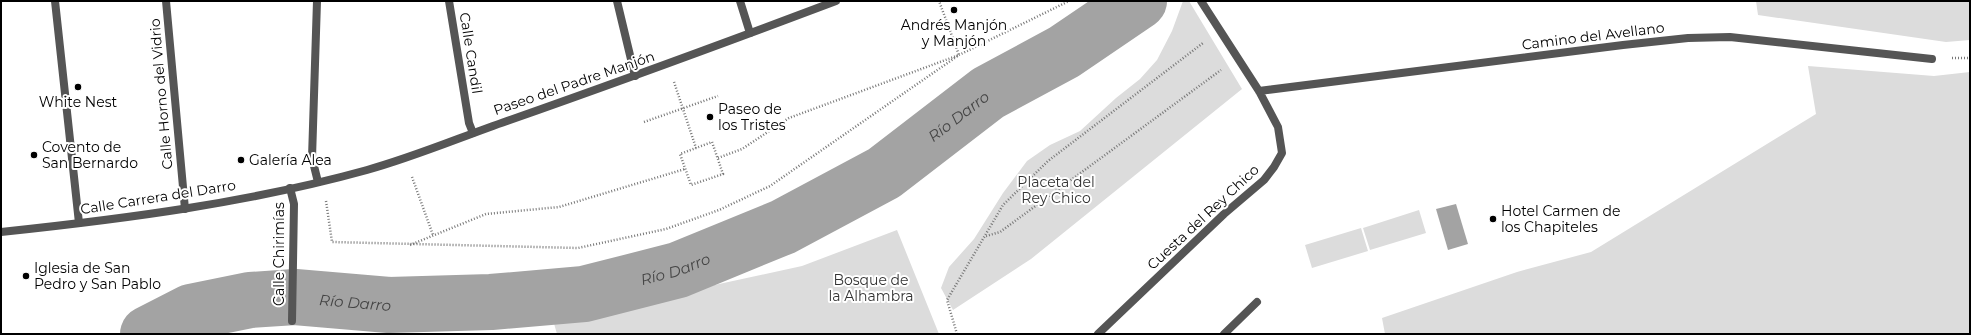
<svg xmlns="http://www.w3.org/2000/svg" width="1971" height="335" font-family="Montserrat,sans-serif">
<style>
.green{fill:#dcdcdc}
.water{fill:#a3a3a3}
.lines{fill:none;stroke-linecap:round;stroke-linejoin:round}
.river{stroke:#a3a3a3;stroke-width:56}
.path{stroke:#777;stroke-width:2.5;stroke-dasharray:1 2;stroke-linecap:butt}
.service{stroke:#555;stroke-width:8}
.pedestrian{stroke:#555;stroke-width:8}
.minor{stroke:#555;stroke-width:8}
.tertiary{stroke:#555;stroke-width:8}
.poi-dot{fill:#000;stroke:#fff;stroke-width:1.5}
.labels{text-anchor:middle;dominant-baseline:central;stroke-width:4;stroke-linejoin:round;paint-order:stroke}
.poi-label{font-size:14px;fill:#000;stroke:#fff;text-anchor:start}
.street-label{font-size:14px;fill:#000;stroke:#fff}
.park-label{font-size:14px;fill:#333;stroke:#fff}
.water-label{font-size:15px;font-style:italic;fill:#444;stroke:#fff}
</style>
<rect width="100%" height="100%" fill="#fff"/>
<!-- green -->
<path class="green" d="M1183,1H1189L1242,89L1031,259L953,310L941,288L949,267L974,239L1003,193L1027,161L1050,145L1080,131L1116,98L1140,79L1157,60L1172,31Z
M1756,1H1970V40L1946,42L1758,15Z
M1808,66L1934,76L1970,72V334H1385L1382,318L1517,272L1591,252L1816,114Z
M1419,210L1426,233L1370,250L1363,228Z
M1361,228L1368,251L1312,268L1305,245Z
M897,230L939,334H557L553,320L802,266Z"/>
<!-- water -->
<path class="water" d="M1456,204L1468,244L1448,250L1436,209Z"/>
<g class="lines">
<!-- river -->
<path class="river" id="s1" d="M148,334L191,312L250,300L295,297L389,305L491,302L584,294L678,270L783,227L884,173L988,93L1064,52L1139,1"/>
<!-- path -->
<path class="path" d="M1952,58H1970
M674,82L696,148
M644,122L718,96
M712,142L723,174L691,185L680,154Z
M718,158L742,149L789,118L959,55L939,1
M412,177L433,235
M326,201L332,242L578,248L666,229L719,210L770,186L959,55L1069,1
M986,236L1000,232L1221,70
M410,245L486,214L559,207L685,169
M957,334L947,300L1003,205L1048,161L1203,43"/>
<!-- service -->
<path class="service" d="M1224,334L1257,302"/>
<!-- pedestrian -->
<path class="pedestrian" d="M55,1L79,223
M166,1L185,209
M449,1L469,123L473,133
M617,1L635,76
M740,1L750,33
M290,188L294,204L292,321"/>
<!-- minor -->
<path class="minor" d="M317,1L312,158L318,182
M1259,91L1623,45L1688,38L1730,37L1932,59
M1098,334L1224,214L1264,180L1274,167L1282,153L1278,127L1259,91L1201,1"/>
<!-- tertiary -->
<path class="tertiary" d="M1,232C124,219 248,203 367,170C414,157 461,137 507,121C618,82 727,42 836,1"/>
</g>
<!-- markers -->
<g class="poi-dot">
<circle cx="954" cy="10" r="4"/>
<circle cx="78" cy="87" r="4"/>
<circle cx="710" cy="117" r="4"/>
<circle cx="34" cy="155" r="4"/>
<circle cx="241" cy="160" r="4"/>
<circle cx="1493" cy="219" r="4"/>
<circle cx="26" cy="276" r="4"/>
</g>
<g class="labels">
<!-- poi labels -->
<g class="poi-label">
<text x="954" y="25" text-anchor="middle">Andrés Manjón<tspan x="954" dy="16">y Manjón</tspan></text>
<text x="78" y="102" text-anchor="middle">White Nest</text>
<text x="718" y="109">Paseo de<tspan x="718" dy="16">los Tristes</tspan></text>
<text x="42" y="147">Covento de<tspan x="42" dy="16">San Bernardo</tspan></text>
<text x="249" y="160">Galería Alea</text>
<text x="1501" y="211">Hotel Carmen de<tspan x="1501" dy="16">los Chapiteles</tspan></text>
<text x="34" y="268">Iglesia de San<tspan x="34" dy="16">Pedro y San Pablo</tspan></text>
</g>
<!-- street labels -->
<g class="street-label">
<text transform="translate(1593 36) rotate(-7)">Camino del Avellano</text>
<text transform="translate(471 53) rotate(81)">Calle Candil</text>
<text transform="translate(574 83) rotate(-19)">Paseo del Padre Manjón</text>
<text transform="translate(161 94) rotate(-95)">Calle Horno del Vidrio</text>
<text transform="translate(158 197) rotate(-9)">Calle Carrera del Darro</text>
<text transform="translate(1203 217) rotate(-43)">Cuesta del Rey Chico</text>
<text transform="translate(279 254) rotate(-90)">Calle Chirimías</text>
</g>
<!-- park labels -->
<g class="park-label">
<text x="1056" y="182">Placeta del<tspan x="1056" dy="16">Rey Chico</tspan></text>
<text x="871" y="280">Bosque de<tspan x="871" dy="16">la Alhambra</tspan></text>
</g>
<!-- water labels -->
<g class="water-label">
<text stroke="none"><textPath href="#s1" startOffset="862">Río Darro</textPath></text>
<text stroke="none"><textPath href="#s1" startOffset="538">Río Darro</textPath></text>
<text stroke="none"><textPath href="#s1" startOffset="214">Río Darro</textPath></text>
</g>
</g>
<!-- border -->
<rect width="1971" height="335" fill="none" stroke="#000000" stroke-width="4"/>
</svg>
